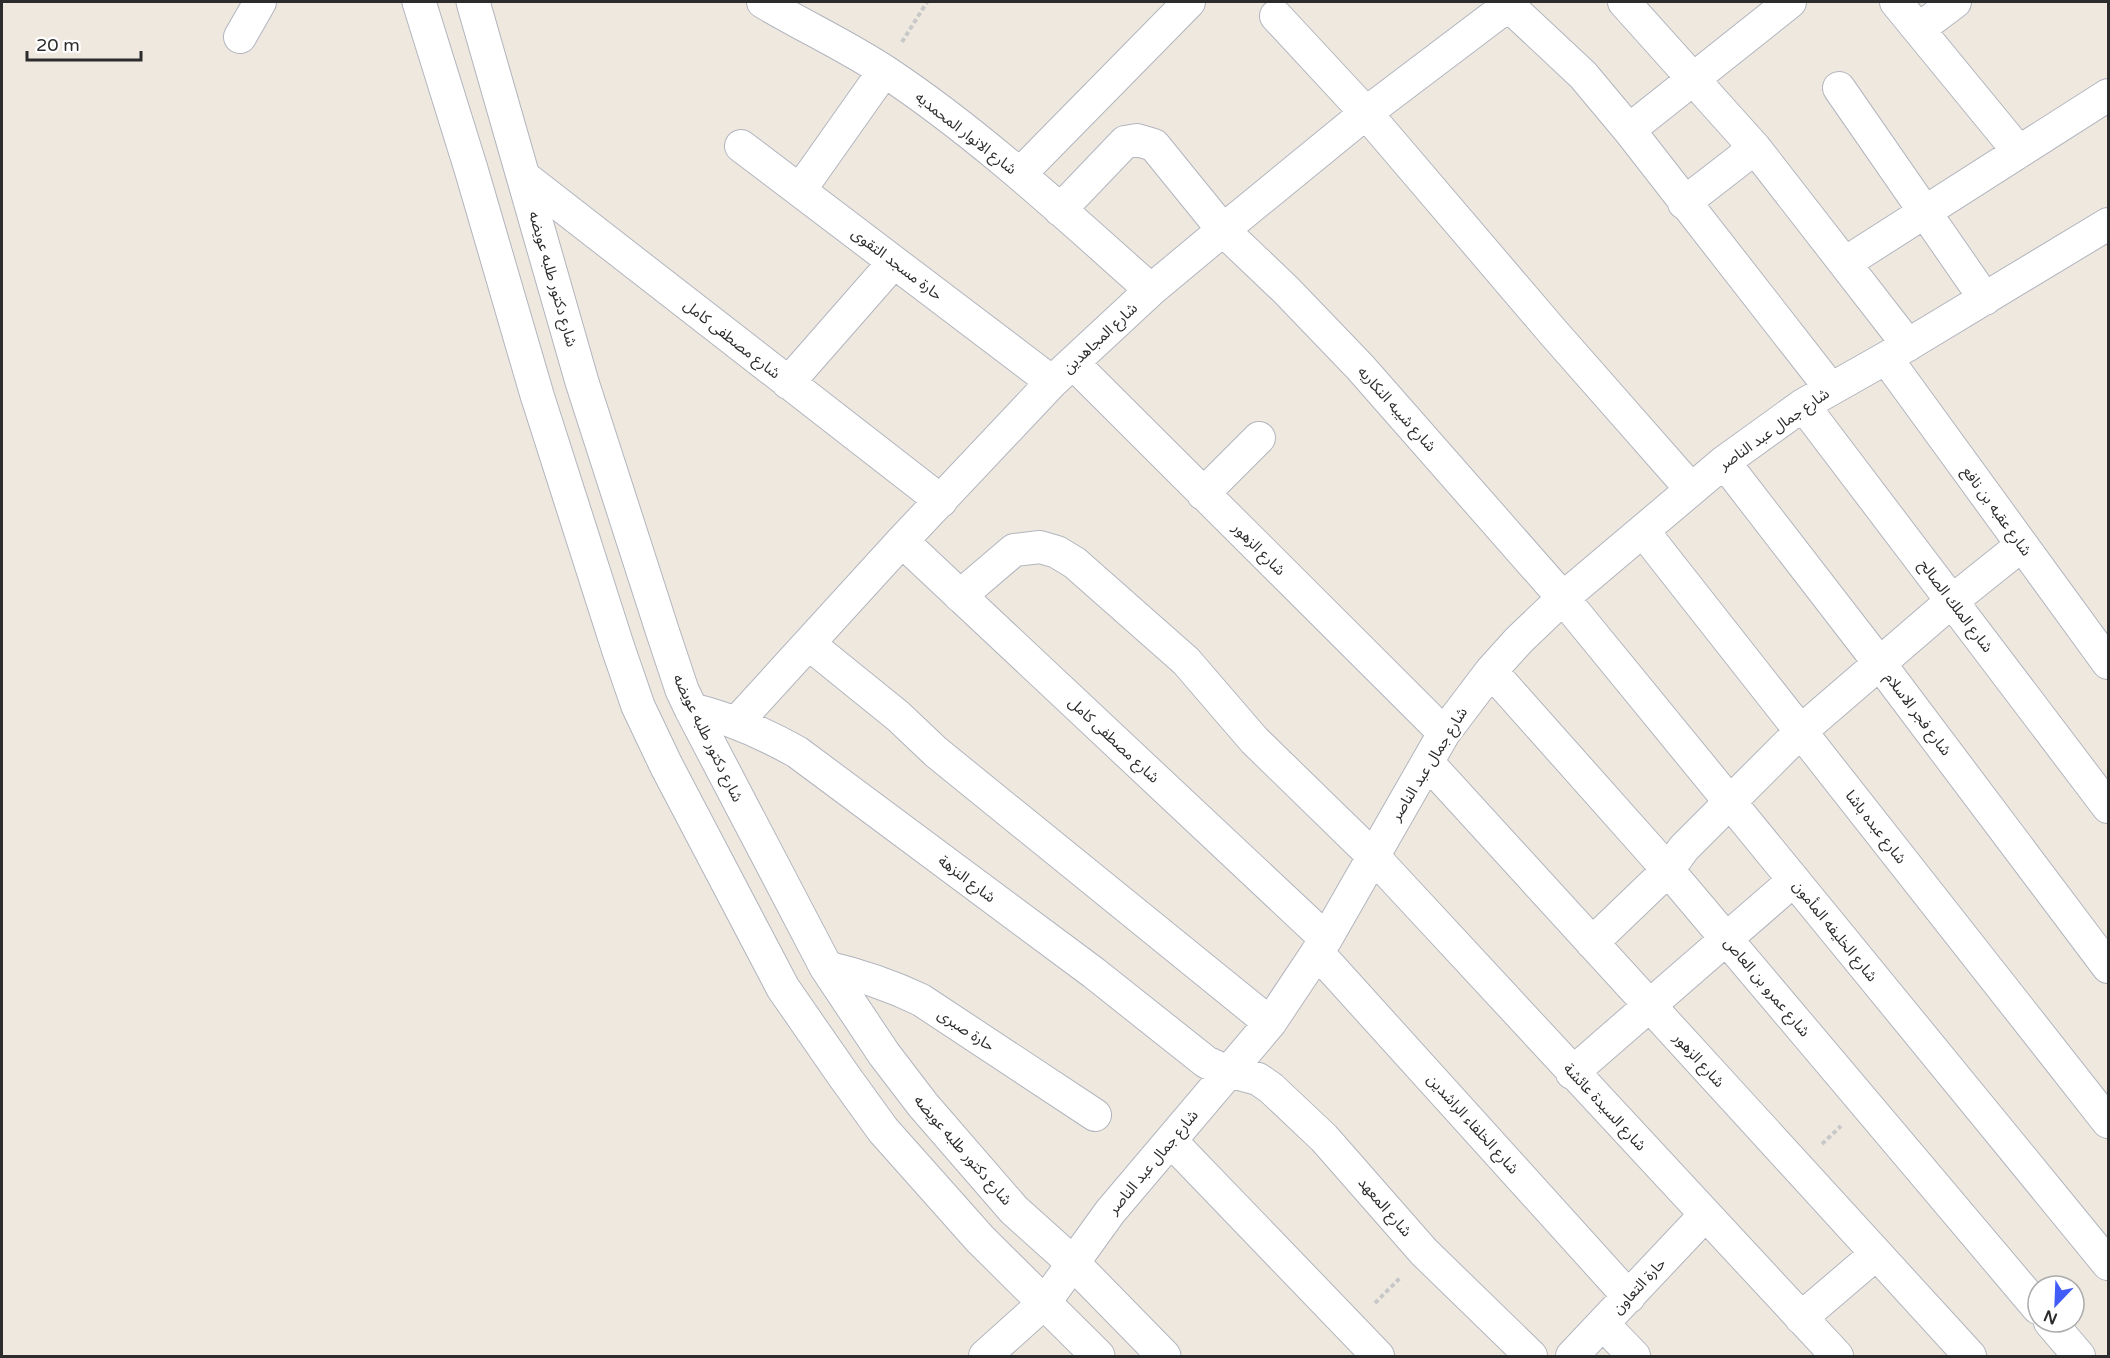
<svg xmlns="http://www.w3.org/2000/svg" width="2110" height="1358" font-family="'Varela Round','Noto Sans Arabic',sans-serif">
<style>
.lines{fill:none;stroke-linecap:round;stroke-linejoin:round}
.minor-casing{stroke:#b2b5bf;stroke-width:34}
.tertiary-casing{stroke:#b2b5bf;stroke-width:35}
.path{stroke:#c8c8c8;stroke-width:4;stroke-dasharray:4.5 3;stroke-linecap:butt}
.minor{stroke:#fff;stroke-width:32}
.tertiary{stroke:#fff;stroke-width:33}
.labels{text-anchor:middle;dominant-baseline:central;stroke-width:5;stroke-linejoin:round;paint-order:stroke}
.street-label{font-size:15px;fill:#2c2c2c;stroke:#fff}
</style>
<rect width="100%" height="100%" fill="#eee8df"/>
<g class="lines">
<defs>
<path id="minor" d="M763,2C803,26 847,46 886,72C982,136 1065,214 1151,290
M1505,2L1583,75L1629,130
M1624,2L1755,148L1908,345
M1790,2L1629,130L1831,389
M1896,2L2019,152
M1276,16L1366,113L1552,331L1691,489
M1919,29L1955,2
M240,37L260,2
M1839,88L1985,299
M741,146L1052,382
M1020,174L1189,2
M523,176L941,501
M800,190L884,71
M1684,203L1755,148
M1060,210L1125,142L1137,140L1154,145L1223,230L1286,290L1360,367L1563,598L2108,1264
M1845,263L2108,95
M1886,358L2108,663
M1074,364L1444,733
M788,383L894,262
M1803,405L2108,807
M1724,462L1880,664L2108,967
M1203,494L1259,438
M1643,531L2108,1122
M902,541L1326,939
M960,596L1014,550L1040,547L1057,552L1075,563L1186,661L1254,740L1374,857L1837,1356
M809,644L898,716L936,752L1270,1023
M1491,671L1668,870L2038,1308
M691,709C729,718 763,733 797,752L1094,973L1206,1062L1221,1069L1258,1079L1271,1088L1324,1138L1424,1252L1531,1356
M737,722L902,541L1052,382L1151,290L1223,230L1366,113L1510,4
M1429,764L1970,1356
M1592,943L1668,870L1684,848L1801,731L1952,601L2022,545
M1317,952L1629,1297
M826,967C860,975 890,985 921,1000L1095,1115
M1572,1073L1794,880
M1171,1141L1378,1356
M1801,1318L1876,1254
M2050,1322L2079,1356
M1603,1324L1634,1356
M985,1356L1045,1302L1110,1212L1270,1023L1326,939L1444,733L1491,671L1519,640L1563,598L1724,462L1803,405L1886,358L2108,224
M1572,1356L1705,1215"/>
<path id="tertiary" d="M419,2L471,169L537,395L618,648L638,706L666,765L783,988L844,1076L883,1130L980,1239L1098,1356
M473,2L582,382L663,633L682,690L691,709L826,967L884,1054L923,1105L1014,1210L1072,1262L1164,1356"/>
</defs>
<!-- minor casing -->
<use href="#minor" class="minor-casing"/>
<!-- tertiary casing -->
<use href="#tertiary" class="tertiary-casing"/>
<!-- path -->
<path class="path" d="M902,42L927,2
M1822,1144L1841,1126
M1375,1303L1400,1278"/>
<!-- minor -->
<use href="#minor" class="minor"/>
<!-- tertiary -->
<use href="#tertiary" class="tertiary"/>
</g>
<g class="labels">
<!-- street labels -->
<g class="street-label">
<text transform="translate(966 133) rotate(38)">شارع الانوار المحمديه</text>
<text transform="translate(897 264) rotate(37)">حارة مسجد التقوى</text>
<text transform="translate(553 279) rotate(74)">شارع دكتور طلبه عويضه</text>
<text transform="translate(1100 338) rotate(-43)">شارع المجاهدين</text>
<text transform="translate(732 339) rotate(38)">شارع مصطفى كامل</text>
<text transform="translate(1397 409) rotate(48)">شارع شيبه النكاريه</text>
<text transform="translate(1774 429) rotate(-35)">شارع جمال عبد الناصر</text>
<text transform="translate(1997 511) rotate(54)">شارع عقبه بن نافع</text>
<text transform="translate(1259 549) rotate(45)">شارع الزهور</text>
<text transform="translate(1956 606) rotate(53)">شارع الملك الصالح</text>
<text transform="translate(1918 714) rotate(53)">شارع فجر الاسلام</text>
<text transform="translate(708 738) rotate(64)">شارع دكتور طلبه عويضه</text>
<text transform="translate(1114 740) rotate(43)">شارع مصطفى كامل</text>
<text transform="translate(1429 764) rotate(-58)">شارع جمال عبد الناصر</text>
<text transform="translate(1876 827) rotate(52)">شارع عبده باشا</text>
<text transform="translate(967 879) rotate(37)">شارع النزهة</text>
<text transform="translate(1835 931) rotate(51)">شارع الخليفه المأمون</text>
<text transform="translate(1767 987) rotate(50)">شارع عمرو بن العاص</text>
<text transform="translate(966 1030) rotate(33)">حارة صبرى</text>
<text transform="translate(1699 1060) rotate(48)">شارع الزهور</text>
<text transform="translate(1605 1107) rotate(47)">شارع السيدة عائشة</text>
<text transform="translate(1473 1124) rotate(48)">شارع الخلفاء الراشدين</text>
<text transform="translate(963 1150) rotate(49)">شارع دكتور طلبه عويضه</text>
<text transform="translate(1153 1162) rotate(-50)">شارع جمال عبد الناصر</text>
<text transform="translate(1385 1207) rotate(49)">شارع المعهد</text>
<text transform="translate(1639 1286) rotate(-47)">حارة التعاون</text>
</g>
</g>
<!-- border -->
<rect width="2110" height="1358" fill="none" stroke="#2c2c2c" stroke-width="6"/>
<!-- north arrow -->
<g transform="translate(2056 1304) rotate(203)"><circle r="28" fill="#ffffff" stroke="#ababab" stroke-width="1.5"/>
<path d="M0-4.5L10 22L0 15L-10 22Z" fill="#425df7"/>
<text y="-9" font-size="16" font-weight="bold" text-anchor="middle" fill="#2c2c2c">N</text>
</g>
<!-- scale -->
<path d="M27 51v9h114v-9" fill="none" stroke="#2c2c2c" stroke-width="3"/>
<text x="36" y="51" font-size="18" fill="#2c2c2c" stroke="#ffffff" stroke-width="4.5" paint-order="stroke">20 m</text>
</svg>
